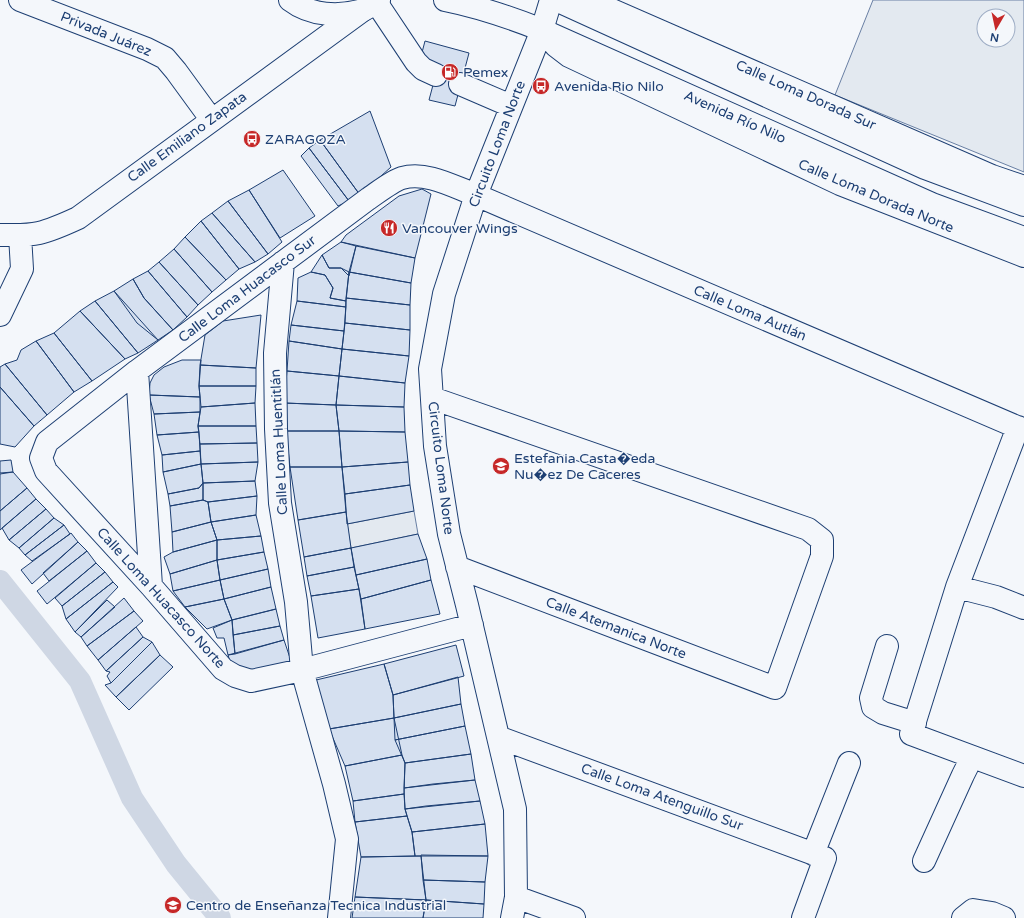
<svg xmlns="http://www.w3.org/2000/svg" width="1024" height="918" font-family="'Varela Round',sans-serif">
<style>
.green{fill:#e3e9f0;stroke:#687fa3;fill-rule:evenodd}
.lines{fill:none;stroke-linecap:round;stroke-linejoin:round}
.canal{stroke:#cfd7e4;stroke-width:22}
.building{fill:#d5e0f0;stroke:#1d3f73}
.minor-casing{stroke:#1d3f73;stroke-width:24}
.major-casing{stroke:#1d3f73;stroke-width:24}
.minor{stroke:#f4f7fb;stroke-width:22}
.major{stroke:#f4f7fb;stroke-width:22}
.labels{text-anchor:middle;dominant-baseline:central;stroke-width:3;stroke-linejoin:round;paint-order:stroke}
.street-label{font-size:14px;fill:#1d3f73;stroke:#f4f7fb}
.poi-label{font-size:14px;fill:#1d3f73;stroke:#f4f7fb;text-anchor:start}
</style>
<rect width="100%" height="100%" fill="#f4f7fb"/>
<!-- green -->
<path class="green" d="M873,0H1024V172L835,95ZM984,16H1008V40H984Z
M414,511L418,534L351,548L347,524Z"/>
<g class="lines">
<!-- canal -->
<path class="canal" d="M0,581L80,681L132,798L176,864L220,918"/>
</g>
<!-- building -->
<path class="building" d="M425,41L469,53L455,106L429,100L437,70L419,64Z
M370,111L391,167L360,195L320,140Z
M320,140L360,195L349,201L309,148Z
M309,148L349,201L338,206L301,156Z
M283,170L315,216L280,238L249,190Z
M422,189L431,194L415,258L341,242L346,235L399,196Z
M249,190L282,242L268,254L228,201Z
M228,201L268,254L255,262L212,213Z
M212,213L255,262L239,269L201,221Z
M201,221L239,269L226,280L185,237Z
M185,237L226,280L212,292L174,249Z
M341,242L356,246L349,276L341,268H329L322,255Z
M356,246L415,258L411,283L349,272Z
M174,249L212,292L198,305L159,262Z
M322,255L329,268H341L349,272L346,301L330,298L333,288L325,275L311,272Z
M159,262L198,305L187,317L148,271Z
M148,271L187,317L173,330L144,298L133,279Z
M311,272L325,275L333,288L330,298L346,301V307L297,301L298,278Z
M349,272L411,283L410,305L346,298Z
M133,279L144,298L173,330L158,340L137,323L114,291Z
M114,291L158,340L138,353L95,301Z
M346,298L410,305V330L345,323Z
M95,301L138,353L125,359L80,311Z
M297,301L346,307L344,331L291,325Z
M80,311L125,359L92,381L54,333Z
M261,315L256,368L200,365L205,335L223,321Z
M345,323L410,330L409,356L342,349Z
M291,325L344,331L342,349L289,341Z
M54,333L92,381L74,392L36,341Z
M36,341L74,392L47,415L5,364L17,360L21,350Z
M289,341L342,349L339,376L287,371Z
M342,349L409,356L405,383L339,376Z
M182,360H201L199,386L200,397L149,395L150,383L154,375L164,367Z
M5,364L47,415L34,426L0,387V367Z
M200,365L256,368V386H199Z
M287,371L339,376L336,405L284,403Z
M339,376L405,383L404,407L336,405Z
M199,386H256L255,403L201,407Z
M0,387L34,426L15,447L0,444Z
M149,395L200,397V412L154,414Z
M255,403L256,426H198L201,407Z
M284,403L336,405L339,431H286Z
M336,405L404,407L405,432L339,431Z
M200,412L198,426L199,432L157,435L154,414Z
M198,426H256L257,443L200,444Z
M286,431H339L342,467H290Z
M339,431L405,432L408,462L342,467Z
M199,432L200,451L162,455L157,435Z
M257,443L258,462L201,464L200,444Z
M200,451L201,464L163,472L162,455Z
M11,460L13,472L0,473V461Z
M258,462L255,481L203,483L201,464Z
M408,462L410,485L345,494L342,467Z
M201,464L203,483L199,488L168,494L163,472Z
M290,467H342L346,512L298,520Z
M13,472L27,488L0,511V474Z
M255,481L257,496L208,502L203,500V483Z
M203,483V500L170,506L168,494L199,488Z
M410,485L414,511L347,524L345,494Z
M27,488L36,499L0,530V511Z
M257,496L256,515L211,522L208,502Z
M36,499L46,509L9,540L2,528Z
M203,500L208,502L211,522L172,532L170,506Z
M46,509L54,518L19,548L9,540Z
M346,512L351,548L304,557L298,520Z
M256,515L261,536L217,540L211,522Z
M54,518L64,525L25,555L19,548Z
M211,522L217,540L173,552L172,532Z
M64,525L70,534L32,561L25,555Z
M71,533L78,542L32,584L21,570Z
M418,534L427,559L356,575L351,548Z
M261,536L264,552L217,560V540Z
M217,540V560L170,574L164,557L173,552Z
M78,542L87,551L49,581L43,573Z
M351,548L354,567L307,576L304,557Z
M87,551L96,563L47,604L37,591Z
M264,552L268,569L220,580L217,560Z
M427,559L431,580L361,599L356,575Z
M217,560L220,580L173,591L170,574Z
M96,563L105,572L62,606L55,598Z
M354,567L359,589L311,596L307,576Z
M268,569L271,587L224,599L220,580Z
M105,572L113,582L66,619L62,606Z
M220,580L224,599L185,607L173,591Z
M431,580L440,614L365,629L361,599Z
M113,582L118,587L75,632L66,619Z
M271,587L276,609L232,620L224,599Z
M359,589L365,629L318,638L311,596Z
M124,598L134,611L87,646L81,637Z
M224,599L232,620L207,629L185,607Z
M107,600L115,607L81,637L75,632Z
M276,609L280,626L233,635L232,620Z
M134,611L143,621L98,660L87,646Z
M232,620L235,654L228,655L224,638H217L213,628Z
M280,626L284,640L235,654L233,635Z
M136,627L143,637L106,671L98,660Z
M143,637L152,642L111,683L107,676L110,672L106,671Z
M284,640L292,664L248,676L232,668L228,655Z
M152,642L160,655L116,697L105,685L111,683Z
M456,645L464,676L393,695L384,664Z
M160,655L173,667L129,710L116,697Z
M384,664L393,695L394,718L329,729L316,680Z
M458,677L461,704L394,718L393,695Z
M461,704L465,726L395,740L394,718Z
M394,718L402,755L345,766L329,729Z
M465,726L471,754L405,763L395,740Z
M471,754L475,780L404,788L405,763Z
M402,755L405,763L404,794L353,801L345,766Z
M475,780L480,801L405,809L404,788L433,784Z
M404,794L405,809L407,816L355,822L353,801Z
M480,801L485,824L412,832L405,809L426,806Z
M407,816L412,832L415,856L361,857L355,822Z
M485,824L488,856H415L412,832Z
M421,855L488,856L485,882L423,880Z
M421,856L426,900L355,897L361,857Z
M423,880L485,882L484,904L426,900Z
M355,897L426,900L423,918H352Z
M426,900L484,904L483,918H423Z"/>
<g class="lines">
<defs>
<path id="minor" d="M20,0L147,49L165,58L176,71L211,119
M589,0L992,176L1024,187
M376,2L416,62L423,69L436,75
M542,30L556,46L569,56L840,184L1024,256
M460,84L511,106
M0,235C13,235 26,236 39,233C52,230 65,224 78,218L363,10
M283,262L275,353L276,429L280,503L296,602L302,670L334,784L347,839L339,918
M0,315L22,269L20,235
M137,371L151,586
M432,398L808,529L822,540V556L775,688L457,567
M1018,427L957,587L911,734L1024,776
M957,587L996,597L1024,608
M472,625L302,670L251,681L235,676L223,669L151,586L46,471L41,458L47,442L137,371L368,199C377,193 392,181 402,178C427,171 454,187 476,195L1024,430
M887,646L871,698L873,707L883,713L915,723
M498,737L825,858L803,918
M813,854L849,763
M924,861L963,775L972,757
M516,897L574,918
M512,918L516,897L515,809L467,605L449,534L435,446L430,369L444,294L476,195L542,30L551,0
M963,918L973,910L992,913L1004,918"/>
<path id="major" d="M290,0C311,16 339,17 363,10C369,8 374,3 379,0
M445,0C480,7 509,17 542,30L932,204L1024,238
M556,0L925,168L1024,205"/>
</defs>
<!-- minor casing -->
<use href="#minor" class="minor-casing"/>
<!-- major casing -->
<use href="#major" class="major-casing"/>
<!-- minor -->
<use href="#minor" class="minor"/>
<!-- major -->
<use href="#major" class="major"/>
</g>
<!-- icons -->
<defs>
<symbol id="fuel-disc" viewBox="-11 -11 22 22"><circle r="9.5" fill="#c62828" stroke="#f4f7fb"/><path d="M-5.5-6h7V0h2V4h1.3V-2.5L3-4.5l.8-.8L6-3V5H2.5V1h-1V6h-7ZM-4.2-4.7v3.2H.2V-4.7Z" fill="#fff"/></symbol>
<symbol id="bus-disc" viewBox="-11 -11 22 22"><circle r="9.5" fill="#c62828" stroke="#f4f7fb"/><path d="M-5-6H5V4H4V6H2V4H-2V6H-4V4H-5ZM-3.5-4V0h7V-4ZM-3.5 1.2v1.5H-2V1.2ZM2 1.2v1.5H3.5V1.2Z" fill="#fff"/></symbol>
<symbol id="restaurant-disc" viewBox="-11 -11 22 22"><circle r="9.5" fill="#c62828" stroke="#f4f7fb"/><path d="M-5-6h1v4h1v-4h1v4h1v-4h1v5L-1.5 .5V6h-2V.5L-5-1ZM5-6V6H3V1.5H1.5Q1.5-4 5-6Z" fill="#fff"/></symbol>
<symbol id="school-disc" viewBox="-11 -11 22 22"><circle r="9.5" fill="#c62828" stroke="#f4f7fb"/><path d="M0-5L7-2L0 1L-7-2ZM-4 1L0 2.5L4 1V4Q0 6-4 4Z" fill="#fff"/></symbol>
<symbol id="university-disc" viewBox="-11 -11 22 22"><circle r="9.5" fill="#c62828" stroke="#f4f7fb"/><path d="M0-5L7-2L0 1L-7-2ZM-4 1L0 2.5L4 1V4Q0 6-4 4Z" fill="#fff"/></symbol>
</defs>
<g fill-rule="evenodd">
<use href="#fuel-disc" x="440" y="62" width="20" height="20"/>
<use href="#bus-disc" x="531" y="76" width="20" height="20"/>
<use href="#bus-disc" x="242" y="129" width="20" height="20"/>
<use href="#restaurant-disc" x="379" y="218" width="20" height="20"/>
<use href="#school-disc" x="491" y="456" width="20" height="20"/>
<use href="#university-disc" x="163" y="895" width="20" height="20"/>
</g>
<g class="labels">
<!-- street labels -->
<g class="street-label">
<text transform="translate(106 34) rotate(22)">Privada Juárez</text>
<text transform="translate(806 95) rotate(24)">Calle Loma Dorada Sur</text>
<text transform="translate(735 117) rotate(24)">Avenida Río Nilo</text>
<text transform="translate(187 137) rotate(-36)">Calle Emiliano Zapata</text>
<text transform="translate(497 144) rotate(-69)">Circuito Loma Norte</text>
<text transform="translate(876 196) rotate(23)">Calle Loma Dorada Norte</text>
<text transform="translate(247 289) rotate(-37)">Calle Loma Huacasco Sur</text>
<text transform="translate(750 313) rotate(23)">Calle Loma Autlán</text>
<text transform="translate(279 442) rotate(-93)">Calle Loma Huentitlán</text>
<text transform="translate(441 468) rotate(83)">Circuito Loma Norte</text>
<text transform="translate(161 598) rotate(48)">Calle Loma Huacasco Norte</text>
<text transform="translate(616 628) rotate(21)">Calle Atemanica Norte</text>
<text transform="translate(662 797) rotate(20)">Calle Loma Atenguillo Sur</text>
</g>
<!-- poi labels -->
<g class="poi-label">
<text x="463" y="72">Pemex</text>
<text x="554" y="86">Avenida Rio Nilo</text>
<text x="265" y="139">ZARAGOZA</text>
<text x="402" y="228">Vancouver Wings</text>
<text x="514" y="458">Estefania Casta�eda<tspan x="514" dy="16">Nu�ez De Caceres</tspan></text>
<text x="186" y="905">Centro de Enseñanza Tecnica Industrial</text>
</g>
</g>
<!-- north arrow -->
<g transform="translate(996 28) rotate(189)"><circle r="19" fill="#f4f7fb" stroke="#9eadc5"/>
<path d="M0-3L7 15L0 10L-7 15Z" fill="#c62828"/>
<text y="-6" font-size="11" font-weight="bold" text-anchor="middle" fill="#1d3f73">N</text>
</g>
</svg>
